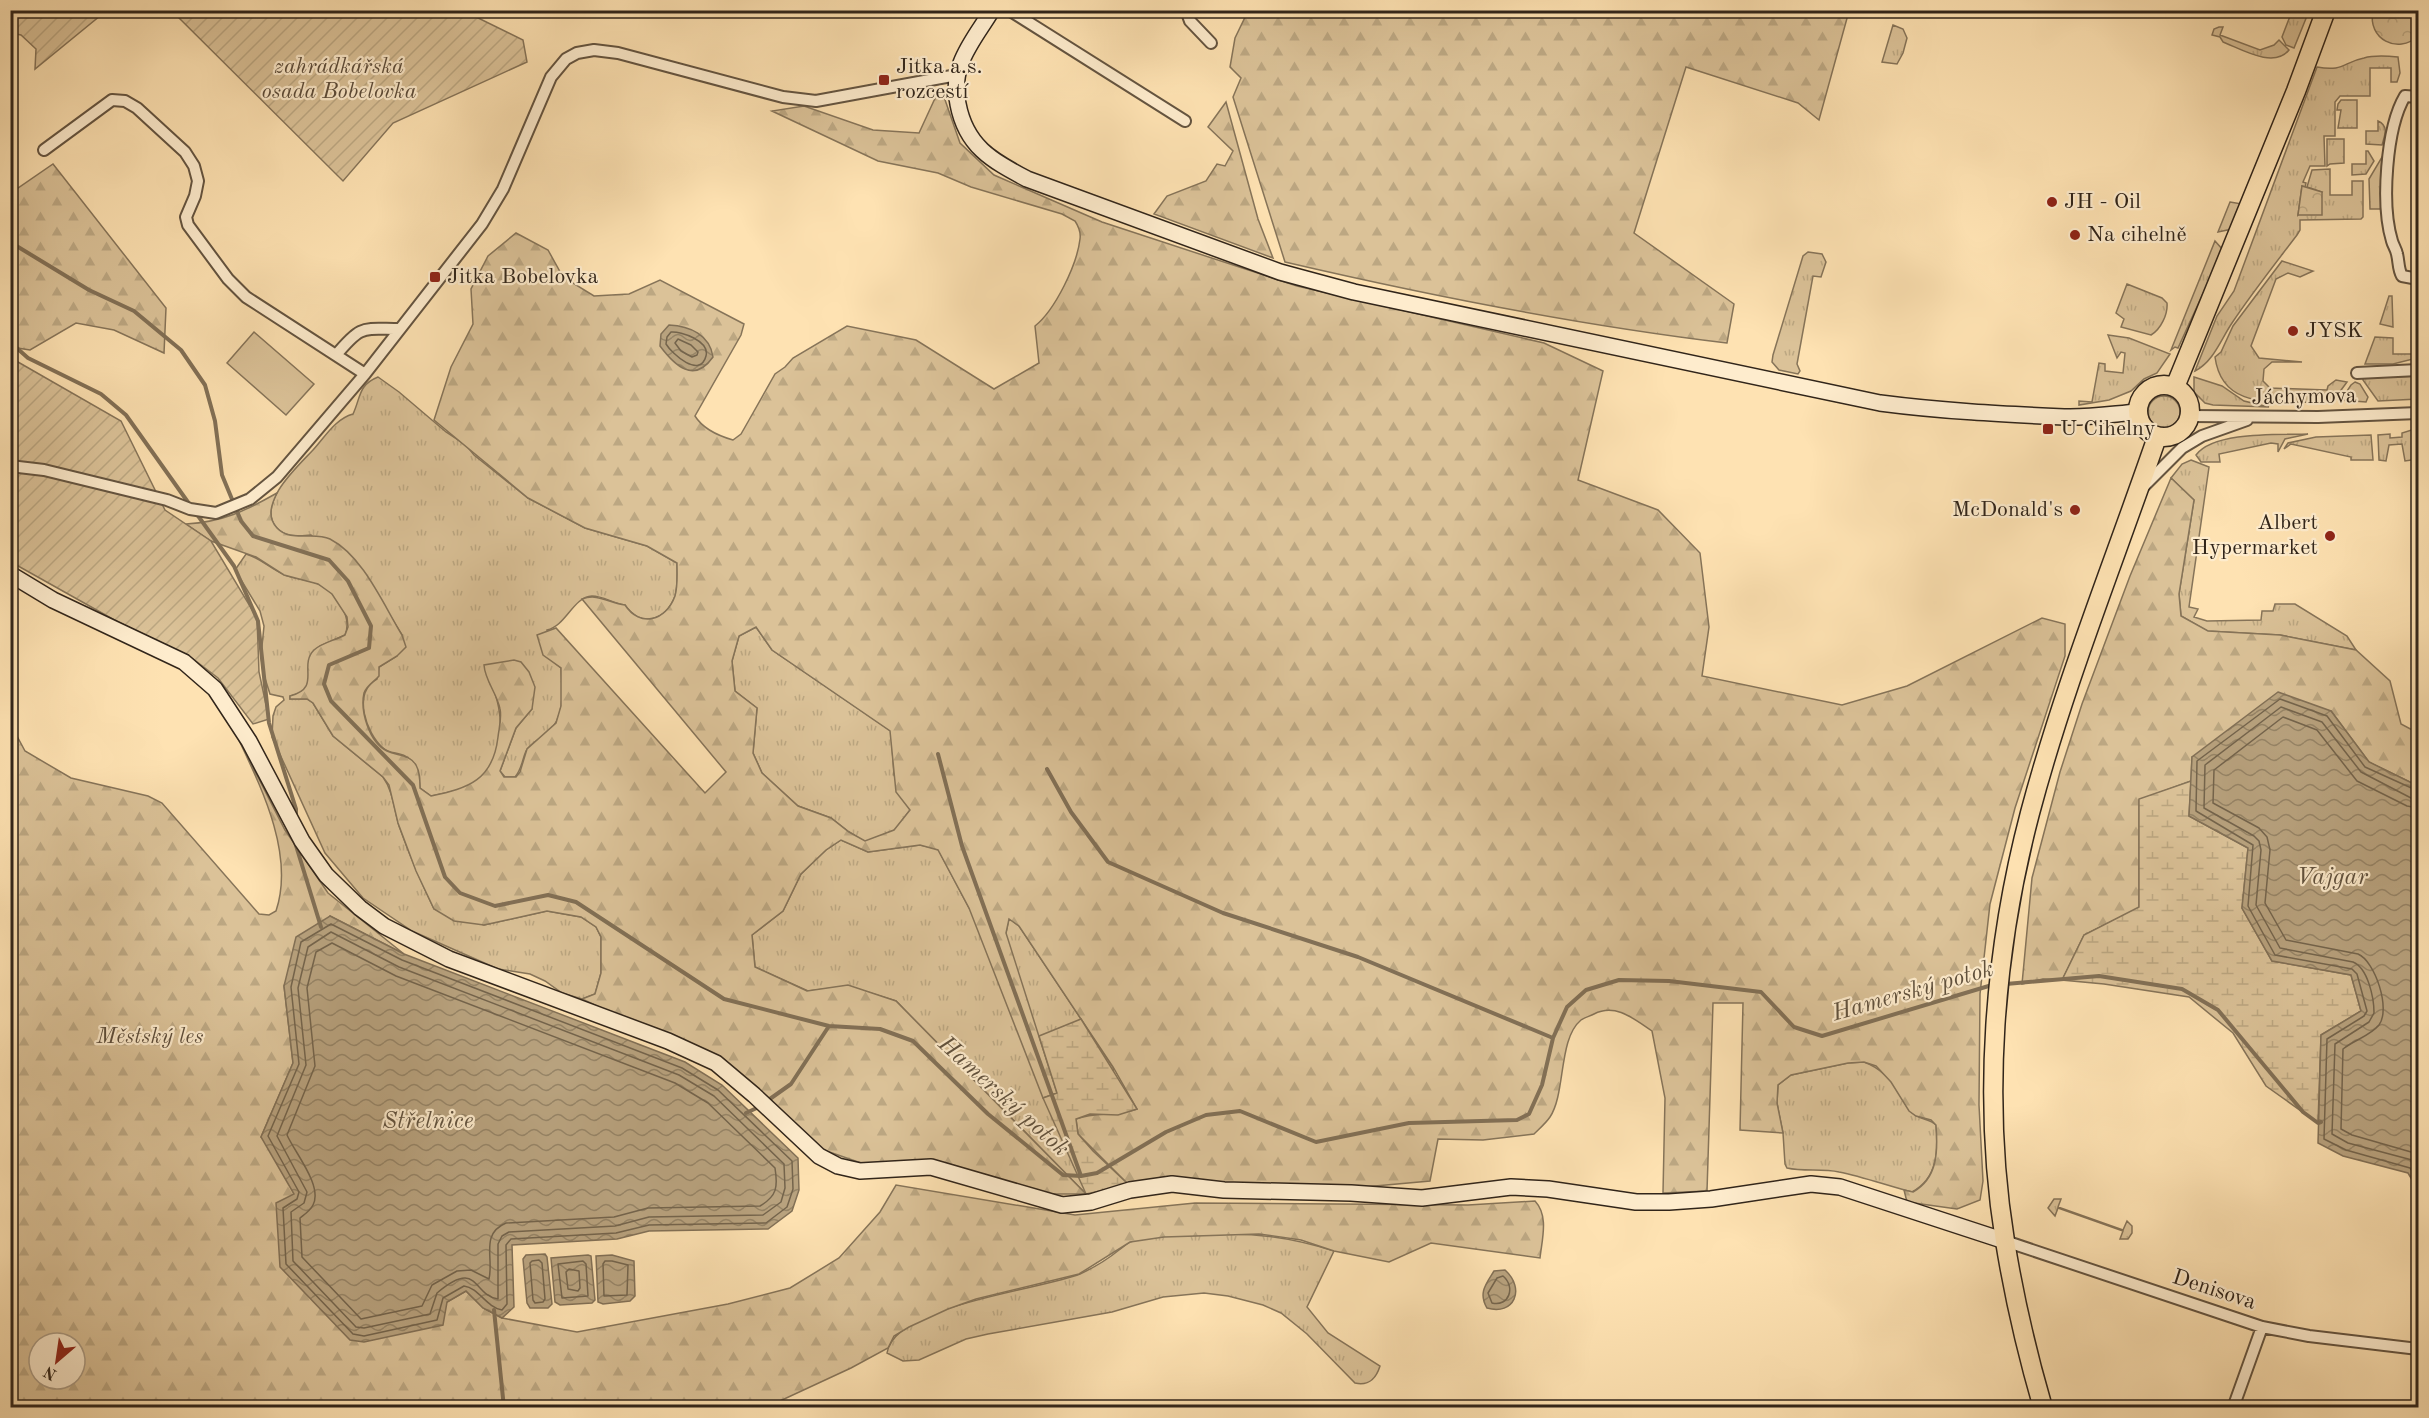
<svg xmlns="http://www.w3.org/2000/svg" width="2429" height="1418" font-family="'Old Standard TT',serif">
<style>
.grass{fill:url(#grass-tufts);stroke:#867459;stroke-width:1.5}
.forest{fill:url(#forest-firs);stroke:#867459;stroke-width:1.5;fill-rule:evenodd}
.wetland{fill:url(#wetland-marsh);stroke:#867459;stroke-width:1.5}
.park{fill:url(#park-crowns);stroke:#867459;stroke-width:1.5}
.garden{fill:url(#garden-furrows);stroke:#867459;stroke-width:1.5}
.pitch{fill:#dbc298;stroke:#867459;stroke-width:1.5}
.water{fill:url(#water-waves);stroke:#827056;stroke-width:1.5}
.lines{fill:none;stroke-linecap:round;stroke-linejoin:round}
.shore{stroke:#74644c;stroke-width:1.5}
.stream{stroke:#827056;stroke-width:4}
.street-casing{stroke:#645440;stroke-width:14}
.secondary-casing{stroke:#31251a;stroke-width:18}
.primary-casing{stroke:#31251a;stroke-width:21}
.street{stroke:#feeccd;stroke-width:10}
.secondary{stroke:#feeccd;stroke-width:15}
.primary{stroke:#fee2b2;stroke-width:18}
.poi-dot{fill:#8f2418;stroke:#feeccd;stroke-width:2}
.labels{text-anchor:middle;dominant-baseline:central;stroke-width:4.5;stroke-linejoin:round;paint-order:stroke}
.park-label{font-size:22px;font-style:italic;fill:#5c4c3a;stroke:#feeccd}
.poi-label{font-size:22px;fill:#31251a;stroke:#feeccd;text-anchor:start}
.street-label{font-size:22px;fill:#31251a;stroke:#feeccd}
.water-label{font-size:24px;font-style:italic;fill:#60513d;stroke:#feeccd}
</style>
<defs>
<pattern id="grass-tufts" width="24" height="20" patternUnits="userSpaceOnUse" patternTransform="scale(1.5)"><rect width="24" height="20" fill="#dbc298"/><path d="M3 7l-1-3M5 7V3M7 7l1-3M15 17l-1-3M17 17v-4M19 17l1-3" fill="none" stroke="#bca782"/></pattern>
<pattern id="forest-firs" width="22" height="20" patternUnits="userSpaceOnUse" patternTransform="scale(1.5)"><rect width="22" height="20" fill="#dbc298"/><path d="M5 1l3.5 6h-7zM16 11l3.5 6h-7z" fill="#bca782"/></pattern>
<pattern id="wetland-marsh" width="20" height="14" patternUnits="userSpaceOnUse" patternTransform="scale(1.5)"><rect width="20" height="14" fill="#dbc298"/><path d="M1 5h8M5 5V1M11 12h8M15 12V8" fill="none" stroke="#bca782"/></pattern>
<pattern id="park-crowns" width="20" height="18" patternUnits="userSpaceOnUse" patternTransform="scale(1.5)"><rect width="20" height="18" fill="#dbc298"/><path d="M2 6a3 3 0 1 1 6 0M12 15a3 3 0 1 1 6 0" fill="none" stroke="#bca782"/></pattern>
<pattern id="garden-furrows" width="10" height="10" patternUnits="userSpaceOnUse" patternTransform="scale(1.5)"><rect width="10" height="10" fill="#dbc298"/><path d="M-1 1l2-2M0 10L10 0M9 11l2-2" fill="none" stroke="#bca782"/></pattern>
<pattern id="water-waves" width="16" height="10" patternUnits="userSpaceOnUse" patternTransform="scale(1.5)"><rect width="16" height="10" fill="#b8a27e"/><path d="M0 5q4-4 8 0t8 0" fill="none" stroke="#968466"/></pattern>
</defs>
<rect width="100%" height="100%" fill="#fee2b2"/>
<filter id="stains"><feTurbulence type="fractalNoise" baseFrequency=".00333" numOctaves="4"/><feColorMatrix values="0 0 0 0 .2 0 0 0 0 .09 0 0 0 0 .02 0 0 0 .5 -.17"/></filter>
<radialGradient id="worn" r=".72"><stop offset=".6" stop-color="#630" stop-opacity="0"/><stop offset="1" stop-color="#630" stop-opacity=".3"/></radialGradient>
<!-- grass -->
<path class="grass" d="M2292,11H2309L2294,48L2286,45L2282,37Z
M1893,25L1903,29L1907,38L1903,53L1897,64L1882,62Z
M2219,27H2223L2220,35L2260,50L2274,45L2279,40L2289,50C2274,69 2241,49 2223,42L2220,37L2212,35L2214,29Z
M2398,57L2400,73L2397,82H2391V68H2370V96H2340L2335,102V136H2324L2325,166H2310L2303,182L2306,183L2305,187L2302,186L2298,215L2322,192L2307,187L2312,170L2330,169V195H2352V181H2363V217L2361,219L2300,220V230L2297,235C2275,264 2252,293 2232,323C2221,339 2214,361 2195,371L2217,316L2234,291L2317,67C2344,72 2343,62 2364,58C2374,55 2388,56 2398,57Z
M2341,100H2357V128H2338L2341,110H2337L2338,104Z
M2378,121C2389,126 2385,135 2382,145L2366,144V131H2378Z
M2327,139H2344V163L2330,164L2327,166Z
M2366,151H2368L2374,161L2366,174L2352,175V164H2366Z
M2385,152L2384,209H2370L2369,179Z
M2230,202L2242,204L2232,229L2218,232Z
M2215,241L2223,250L2178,348L2175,347L2171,350Z
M1808,252L1822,254L1826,262L1821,277L1813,276L1797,364L1800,371L1798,374L1779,370L1772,362L1773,355L1803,256Z
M2282,261L2313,271L2300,277L2288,273L2276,279L2251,346L2259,358L2302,362H2272L2264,369L2263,381L2270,388L2327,390L2328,386L2336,380L2347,382L2333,401C2321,404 2307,402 2295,402C2259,402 2221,402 2215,357L2221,352L2233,326Z
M2127,284L2162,298L2167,303C2168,314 2161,329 2151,335L2121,327L2124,319L2116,313Z
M2389,296H2392L2393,327L2380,324Z
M2108,335L2129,338L2170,354L2157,373L2144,379L2131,391L2109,400L2079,405V401L2092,402L2099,363L2105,364V371L2123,373L2125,353L2121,352L2117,358Z
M2375,337L2393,338V354H2412L2413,359L2393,364H2365Z
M2418,376V399L2378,401L2363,380V378Z
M378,377L399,392L446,432L466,445L474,455L528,498L585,528L647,546L677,563C677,575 678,585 675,596C666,621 640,628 625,605C613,604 604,596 592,596C573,597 566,626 547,630L555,663L561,668C562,689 566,717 548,732C542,738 530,743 526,751C522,760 522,769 515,777H505L500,771L516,728L532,709L490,683C506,711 505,762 476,782C463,790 446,793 431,796L420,788C419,776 417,762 405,756C398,752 389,754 383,748C366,733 352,693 377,679L379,667L397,656L402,635L386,609L311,535C298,536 285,538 276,527C257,503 297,467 313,450C325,437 335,419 353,414C361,397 358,385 378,377Z
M2194,377L2222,386L2244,401L2269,407L2213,405L2205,403L2194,392Z
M2355,382L2360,384L2368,397L2366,402L2341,400L2351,385Z
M2148 412a16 16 0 1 1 32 0a16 16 0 1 1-32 0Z
M2418,428V459L2405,461L2402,444L2389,445L2386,461L2379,460L2378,435L2390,434V438L2402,437V433Z
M2308,434L2285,439L2278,452V444L2271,443L2219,454L2220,462H2201L2196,455C2214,431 2280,435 2308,434Z
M2371,435L2373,460H2351V457L2291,444L2284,449L2288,443L2316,437Z
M2191,460L2209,467L2189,607L2198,609L2194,617L2207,621L2261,620L2262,611H2273L2275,604H2295L2347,636L2356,650L2280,635L2207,631L2181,616L2179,594L2194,500L2171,478L2182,464Z
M246,554C260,558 270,568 283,574C293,579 305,579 316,583C335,590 353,616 345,635L320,646L306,688L301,693L290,696V699H307L313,703L333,736L383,777C393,791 394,809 399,826C409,854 421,882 434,909L484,925L547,911L581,917L596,927L601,937V973L595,994L582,999L562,993L545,981L530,974L498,969L412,931L363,898L325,853L272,737L273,716L276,707L284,700L283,697L270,694L263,672L261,656L264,626L260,611L235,570Z
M756,627L772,650L891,731L894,775L910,810L895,830L865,842L849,832L831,818L798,806L762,773L753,753L757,708L735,691L732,661L739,636Z
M841,840L868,852L920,845L938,849L969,908L1006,933L1009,918L1019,926L1113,1067L1118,1115L1090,1114L1078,1134L1129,1185L1086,1194L896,1001L848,986L808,991L755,967L752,935L783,911L801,874L826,850Z
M1864,1062C1878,1067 1892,1079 1899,1093C1904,1101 1907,1110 1915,1115C1922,1120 1930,1119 1936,1125C1938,1151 1938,1178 1912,1192C1888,1186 1864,1177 1839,1172C1822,1168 1804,1172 1787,1168L1785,1164L1783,1133L1777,1103L1778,1085L1791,1075L1848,1063Z
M2054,1199H2061L2058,1207L2123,1230L2127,1221L2132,1226V1233L2128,1239H2120L2123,1231L2058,1208L2055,1216L2048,1208Z
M1231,1234C1267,1234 1300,1240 1334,1251L1307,1307L1328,1333L1380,1366C1376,1379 1369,1386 1355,1383L1307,1334L1281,1313L1263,1305L1228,1296L1204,1293L1163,1297L1112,1312L988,1334L966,1339L919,1360L903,1361L887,1353C895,1304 1041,1290 1080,1274C1093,1268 1108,1259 1119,1250C1122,1248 1126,1244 1130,1242C1152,1233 1205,1235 1231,1234Z"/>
<!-- forest -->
<path class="forest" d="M1248,11V10L1849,11L1819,120L1798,103L1686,67L1634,233L1734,304L1727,343C1577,325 1431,296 1285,262L1233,97L1241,78L1230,67L1235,38Z
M937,94H943L960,143L994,175L1102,222L1297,286L1544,343L1603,371L1578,480L1658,510L1700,553L1709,627L1702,676L1842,705L1907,686L2042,618L2065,624V656L2015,808L1990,904L1980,994L1979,1105L1983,1181L1980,1200L1957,1209L1907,1202L1904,1190L1913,1192C1938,1178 1938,1151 1936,1125L1931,1120L1916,1116L1909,1111L1891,1082L1876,1066L1864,1062L1848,1063L1791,1075L1778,1085L1777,1103L1783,1133L1740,1130L1743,1003H1713L1707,1191L1663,1193L1665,1098L1652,1031C1634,1019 1616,1003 1594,1014C1590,1016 1584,1018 1581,1020C1558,1039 1566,1093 1550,1117C1546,1123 1539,1129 1534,1134L1483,1140L1438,1139L1430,1181L1364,1187L1129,1185L1078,1134L1076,1119C1097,1111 1116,1117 1137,1109L1113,1067L1019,926L1009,919L1006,933L1057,1093L1043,1098L969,908L938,850L920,845L868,852L841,840L826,850L801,874L783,911L752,935L755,967L807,991L848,985L896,1001L1086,1194H1041L921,1165L861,1163L815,1147L681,1045L582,999L595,994L601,973V937L596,927L581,917L547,911L484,925L454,921L434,909L416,871L398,823L389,785L383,777L333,736L313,703L307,699H290V696C322,688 298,666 314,650C321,643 336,640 345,635L348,627L347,617L332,594L318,584L284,575L256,557L211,541L186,524C223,522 245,511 277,493C271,505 267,517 277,528C291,543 313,531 330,539C363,556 383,604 402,635L406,647L397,656L379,667V676C374,682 367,685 364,693C360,711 369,742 387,751C398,756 409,754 416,765C420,772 420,780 420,788L431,796C469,788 493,780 498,737C499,728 502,718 500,709C497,693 485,681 484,665L514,660L521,662L529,672L535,687L532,709L516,728L500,771L504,777H516L520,772L527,749L556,723L561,706V668L543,655L537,635L556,628L705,793L726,772L582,599C598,593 609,603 625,605C640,628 666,621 675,596C678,585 677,575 677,563L647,546L585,528L528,498L434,420L451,367L473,324L471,289L488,256L516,233L548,250L563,277L594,296L629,294L660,280L744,324L741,335L695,416C703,429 719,436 733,440L741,434L749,420L775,374L785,367L793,358L847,326L916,340L994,389L1039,363L1035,326C1055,310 1077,265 1080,239C1081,232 1079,227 1075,221L1062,214L971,187L938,173L878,161L772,111L804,106L873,130L919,133ZM756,627L772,650L890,731L896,792L910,810L894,830L865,841L849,832L831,818L798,806L762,773L753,753L757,708L735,691L732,661L739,636Z
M1226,102L1258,219L1273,258L1154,214L1167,196L1206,181L1217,164L1225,166L1233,151L1208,127Z
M53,164L166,308L164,353L114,330L76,323L30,350L11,347V193Z
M2171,478L2194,500L2179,594L2181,616L2208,631L2280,635L2356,650L2390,681L2401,724L2418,733V786L2369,762L2331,711L2192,757L2191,781L2139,800V908L2084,935L2062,980L2043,979L2022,984L2032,878L2060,772L2082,704L2130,576Z
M10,723L25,751L71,778L148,796L162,803L259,914L269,915L276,911C295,854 261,787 237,736L285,830L328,893L404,954L330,916L284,986L293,1063L261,1137L447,1302L466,1291L483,1308L502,1318L577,1332L728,1304L790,1288L839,1258L880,1212L896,1185L1075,1215L1195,1203L1468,1205L1535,1201C1549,1216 1542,1239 1540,1258L1431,1243L1389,1262L1334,1251L1301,1240L1259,1234L1164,1237L1130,1242L1079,1274L976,1299L948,1309L909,1327L894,1336L888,1348L851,1368L767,1407H11ZM39,1343H75V1379H39Z"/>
<!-- wetland -->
<path class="wetland" d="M2191,781L2189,816L2248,848L2242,908L2272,961L2351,975L2361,1011L2321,1035L2318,1123L2266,1086L2233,1033L2189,997L2104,984L2062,980L2084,935L2139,907V799Z
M1081,1019L1137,1109L1118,1115L1090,1114L1076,1119L1078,1134L1093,1151L1129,1185L1086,1194L1043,1098L1057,1093L1039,1036Z"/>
<!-- park -->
<path class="park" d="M2373,11H2418V36C2398,55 2367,39 2373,11Z
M2302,186L2322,192V215H2298Z"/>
<!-- garden -->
<path class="garden" d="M10,11L11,10L106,11L35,69L36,49L21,35L11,33Z
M172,11H464L523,40L527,62L393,123L343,181Z
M11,358L121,421L165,510L211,541L257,618L259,672L269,719L253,724L218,678L189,656L118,622L11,562Z"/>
<!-- pitch -->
<path class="pitch" d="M254,332L314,384L286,415L227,363Z"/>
<!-- water -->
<path class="water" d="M669,325C690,326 710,335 713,357C694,384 675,366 660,346L661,334Z
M2278,692L2331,711L2369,762L2418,786V1190L2408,1173L2343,1156L2318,1143L2321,1035L2361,1011L2351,975L2272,961L2242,908L2248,848L2189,816L2192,757Z
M330,916L404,954L685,1062L722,1085L798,1158L799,1190L792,1211L768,1229L649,1231L617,1239L512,1245L514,1307L502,1318L483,1308L466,1291L447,1302L443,1325L364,1342L350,1340L280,1267L276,1203L294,1194L261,1137L293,1063L284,986L296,937Z
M545,1254L547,1257L552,1304L548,1308H530L527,1303L523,1259L526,1255Z
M588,1255L591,1256L595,1300L592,1303L560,1305L555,1302L551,1258Z
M612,1255L634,1261L635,1296L630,1301L603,1304L598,1302L596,1256Z
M1505,1270C1526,1289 1514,1316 1487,1308C1478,1293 1486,1284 1494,1271Z"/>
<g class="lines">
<!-- shore -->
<path class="shore" d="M671,332C681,331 710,341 706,356C700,379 672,354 666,344L667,337Z
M678,339L691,345L698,352L697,355L692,357L681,351L675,343Z
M2418,791L2365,767L2327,716L2280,699L2197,761L2196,811L2253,845L2248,906L2275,955L2352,969L2357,974L2367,1011L2364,1016L2327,1039L2324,1139L2346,1150L2410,1168L2418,1179
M2418,799L2411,798L2361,772L2322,722L2281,707L2205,765L2204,808L2254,836L2259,841L2261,850L2256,905L2280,948L2353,962C2368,968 2374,998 2374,1013L2369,1022L2335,1044L2332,1134L2348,1143L2412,1160L2418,1165
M2418,808L2407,806L2357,781L2317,730L2283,717L2214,770L2213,803L2259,828L2267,837L2270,850L2265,903L2286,940L2358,954C2375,961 2391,1009 2379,1025C2370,1036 2354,1040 2343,1049L2341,1129L2352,1135L2418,1154
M331,924L402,960L682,1068L718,1090L792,1161L793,1189L787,1207L766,1223L649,1225L616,1233L511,1239L506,1245L507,1304L502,1310C486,1307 479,1288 464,1286L443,1298L437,1320L364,1336L353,1334L286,1264L283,1208L297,1199L299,1192L268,1136L299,1064L291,987L301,942Z
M331,932L399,967L679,1075L714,1096L784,1164L785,1188L781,1202L763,1215L649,1217L615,1226L509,1232L502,1236L498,1244V1299C472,1295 479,1258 437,1293L430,1314L364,1328L356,1327L293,1261L291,1212L304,1203L307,1192L277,1136L306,1065L298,988L308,947Z
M332,943L396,976L675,1083L708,1103L775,1168C778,1187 777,1196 760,1206L648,1208L614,1217L506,1223C480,1234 494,1258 489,1279L471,1270L457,1271L432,1285L422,1306L361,1319L302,1257L300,1218C305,1214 310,1211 313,1205C323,1186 295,1153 287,1135L315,1066L307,988L316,952Z
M539,1260L542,1263L545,1299L543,1302L535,1303L533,1300L530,1263L532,1261Z
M583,1261L586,1264L588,1296L562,1298L558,1264Z
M605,1261H612L628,1265L627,1295L604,1296L603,1264Z
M569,1269L579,1271L580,1288L578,1291L568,1289L566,1272Z
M1503,1276C1516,1287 1509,1307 1492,1303L1488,1293L1497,1278Z"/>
<!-- stream -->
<path class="stream" d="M10,242L89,290L134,311L181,350L205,385L215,421L222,475L241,521L253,536L329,560L348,581L371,626L369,648L329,665L324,684L331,701L413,785L445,877L460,893L495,906L548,895L576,902L724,999L829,1026L880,1029L913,1041L988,1114L1063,1175L1081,1176L1097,1173L1166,1132L1206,1115L1240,1111L1316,1142L1409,1123L1517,1120L1529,1114L1542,1085L1553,1038L1567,1007L1586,990L1619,980L1669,981L1761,992L1794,1027L1822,1036L1992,985
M10,342L28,358L101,394L126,415L190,505
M196,513L234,566L258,621L269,723L296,809V817
M938,754L962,846L1081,1176
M1047,769L1071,812L1108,862L1223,913L1358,957L1553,1038
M294,839L321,927
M2006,984L2099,976L2182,989L2218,1010L2303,1112L2318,1123L2321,1122
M767,1101L791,1084L829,1026
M746,1113L761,1106
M494,1310L504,1408"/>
<defs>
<path id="street" d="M1009,10L1185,121
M1186,10L1190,21L1211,43
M2418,97L2405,96C2386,128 2381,205 2392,241C2393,245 2396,249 2397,254C2399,262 2398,269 2402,276L2418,279
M44,150L112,100L125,101L137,108L185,152L194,166L198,181L195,196L186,217L188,225L228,279L246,297L365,374
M336,355C362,324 362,329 400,329
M2357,373L2418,370
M2190,416L2318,417L2418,413
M10,466L44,470L167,500L190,509L216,513L250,499L277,477L365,374L482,224L503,189L551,77L566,59L577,53L594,50L618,53L783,97L816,101L957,75
M2143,487L2182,448L2202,436L2247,420
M2005,1241L2262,1327L2309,1336L2418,1349
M2233,1408L2262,1327"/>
<path id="secondary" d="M992,10C982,27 968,44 961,63C956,76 955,90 958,104C966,146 991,160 1027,179L1280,272L1354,292L1880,403C1941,411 2002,414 2064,417C2088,418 2113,414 2138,412
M10,574L53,600L184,662L215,689L249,741L302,841L326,875L360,908L384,926L449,959L668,1041L716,1063L754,1095L819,1156L838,1166L860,1171L931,1167L1062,1205L1091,1202L1130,1190L1172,1184L1224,1190L1351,1193L1422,1198L1511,1187L1548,1189L1636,1202H1669L1711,1199L1811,1184L1840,1187L2005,1241"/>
<path id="primary" d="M2138 411a26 26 0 1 1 52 0a26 26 0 1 1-52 0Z
M2175,387L2296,91L2326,10
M2043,1408C2027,1353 2014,1297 2005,1241C1982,1100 1994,950 2030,813C2064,685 2114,562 2157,437"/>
</defs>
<!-- street casing -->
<use href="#street" class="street-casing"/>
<!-- secondary casing -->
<use href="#secondary" class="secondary-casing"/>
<!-- primary casing -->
<use href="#primary" class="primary-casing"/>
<!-- street -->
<use href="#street" class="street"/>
<!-- secondary -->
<use href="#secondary" class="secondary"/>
<!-- primary -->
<use href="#primary" class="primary"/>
</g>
<!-- markers -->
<g class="poi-dot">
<rect x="878" y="74" width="12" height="12" rx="3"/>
<circle cx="2052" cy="202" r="6"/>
<circle cx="2075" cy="235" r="6"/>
<rect x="429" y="271" width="12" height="12" rx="3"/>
<circle cx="2293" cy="331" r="6"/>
<rect x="2042" y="423" width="12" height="12" rx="3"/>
<circle cx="2075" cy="510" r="6"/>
<circle cx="2330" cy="536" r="6"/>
</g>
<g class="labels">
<!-- park labels -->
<g class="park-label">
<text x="339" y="67">zahrádkářská<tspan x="339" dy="25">osada Bobelovka</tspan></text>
<text x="150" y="1037">Městský les</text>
</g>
<!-- poi labels -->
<g class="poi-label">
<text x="896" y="67">Jitka a.s.<tspan x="896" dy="25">rozcestí</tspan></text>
<text x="2064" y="202">JH - Oil</text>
<text x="2087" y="235">Na cihelně</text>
<text x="447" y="277">Jitka Bobelovka</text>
<text x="2305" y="331">JYSK</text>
<text x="2060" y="429">U Cihelny</text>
<text x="2063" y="510" text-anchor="end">McDonald's</text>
<text x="2318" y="523" text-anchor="end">Albert<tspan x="2318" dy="25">Hypermarket</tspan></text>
</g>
<!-- street labels -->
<g class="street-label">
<text transform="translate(2304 397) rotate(-1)">Jáchymova</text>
<text transform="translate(2214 1290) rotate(18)">Denisova</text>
</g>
<!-- water labels -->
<g class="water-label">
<text x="2332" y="878">Vajgar</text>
<text transform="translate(1913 992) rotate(-16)">Hamerský potok</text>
<text transform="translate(1003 1097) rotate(42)">Hamerský potok</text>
<text x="428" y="1122">Střelnice</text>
</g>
</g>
<!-- margin -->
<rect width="2429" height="1418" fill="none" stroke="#fee2b2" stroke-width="36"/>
<rect x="12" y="12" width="2405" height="1394" fill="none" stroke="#31251a" stroke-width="3"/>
<rect x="18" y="18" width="2393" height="1382" fill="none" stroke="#31251a" stroke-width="1.5"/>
<!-- north arrow -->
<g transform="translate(57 1361) rotate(209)"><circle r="28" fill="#feeccd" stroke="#ac9c85" stroke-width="1.5"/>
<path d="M0-4.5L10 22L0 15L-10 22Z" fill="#8f2418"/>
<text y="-9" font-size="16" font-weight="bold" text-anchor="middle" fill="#31251a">N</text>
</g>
<rect width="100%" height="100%" filter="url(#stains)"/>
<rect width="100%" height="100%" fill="url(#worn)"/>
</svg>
